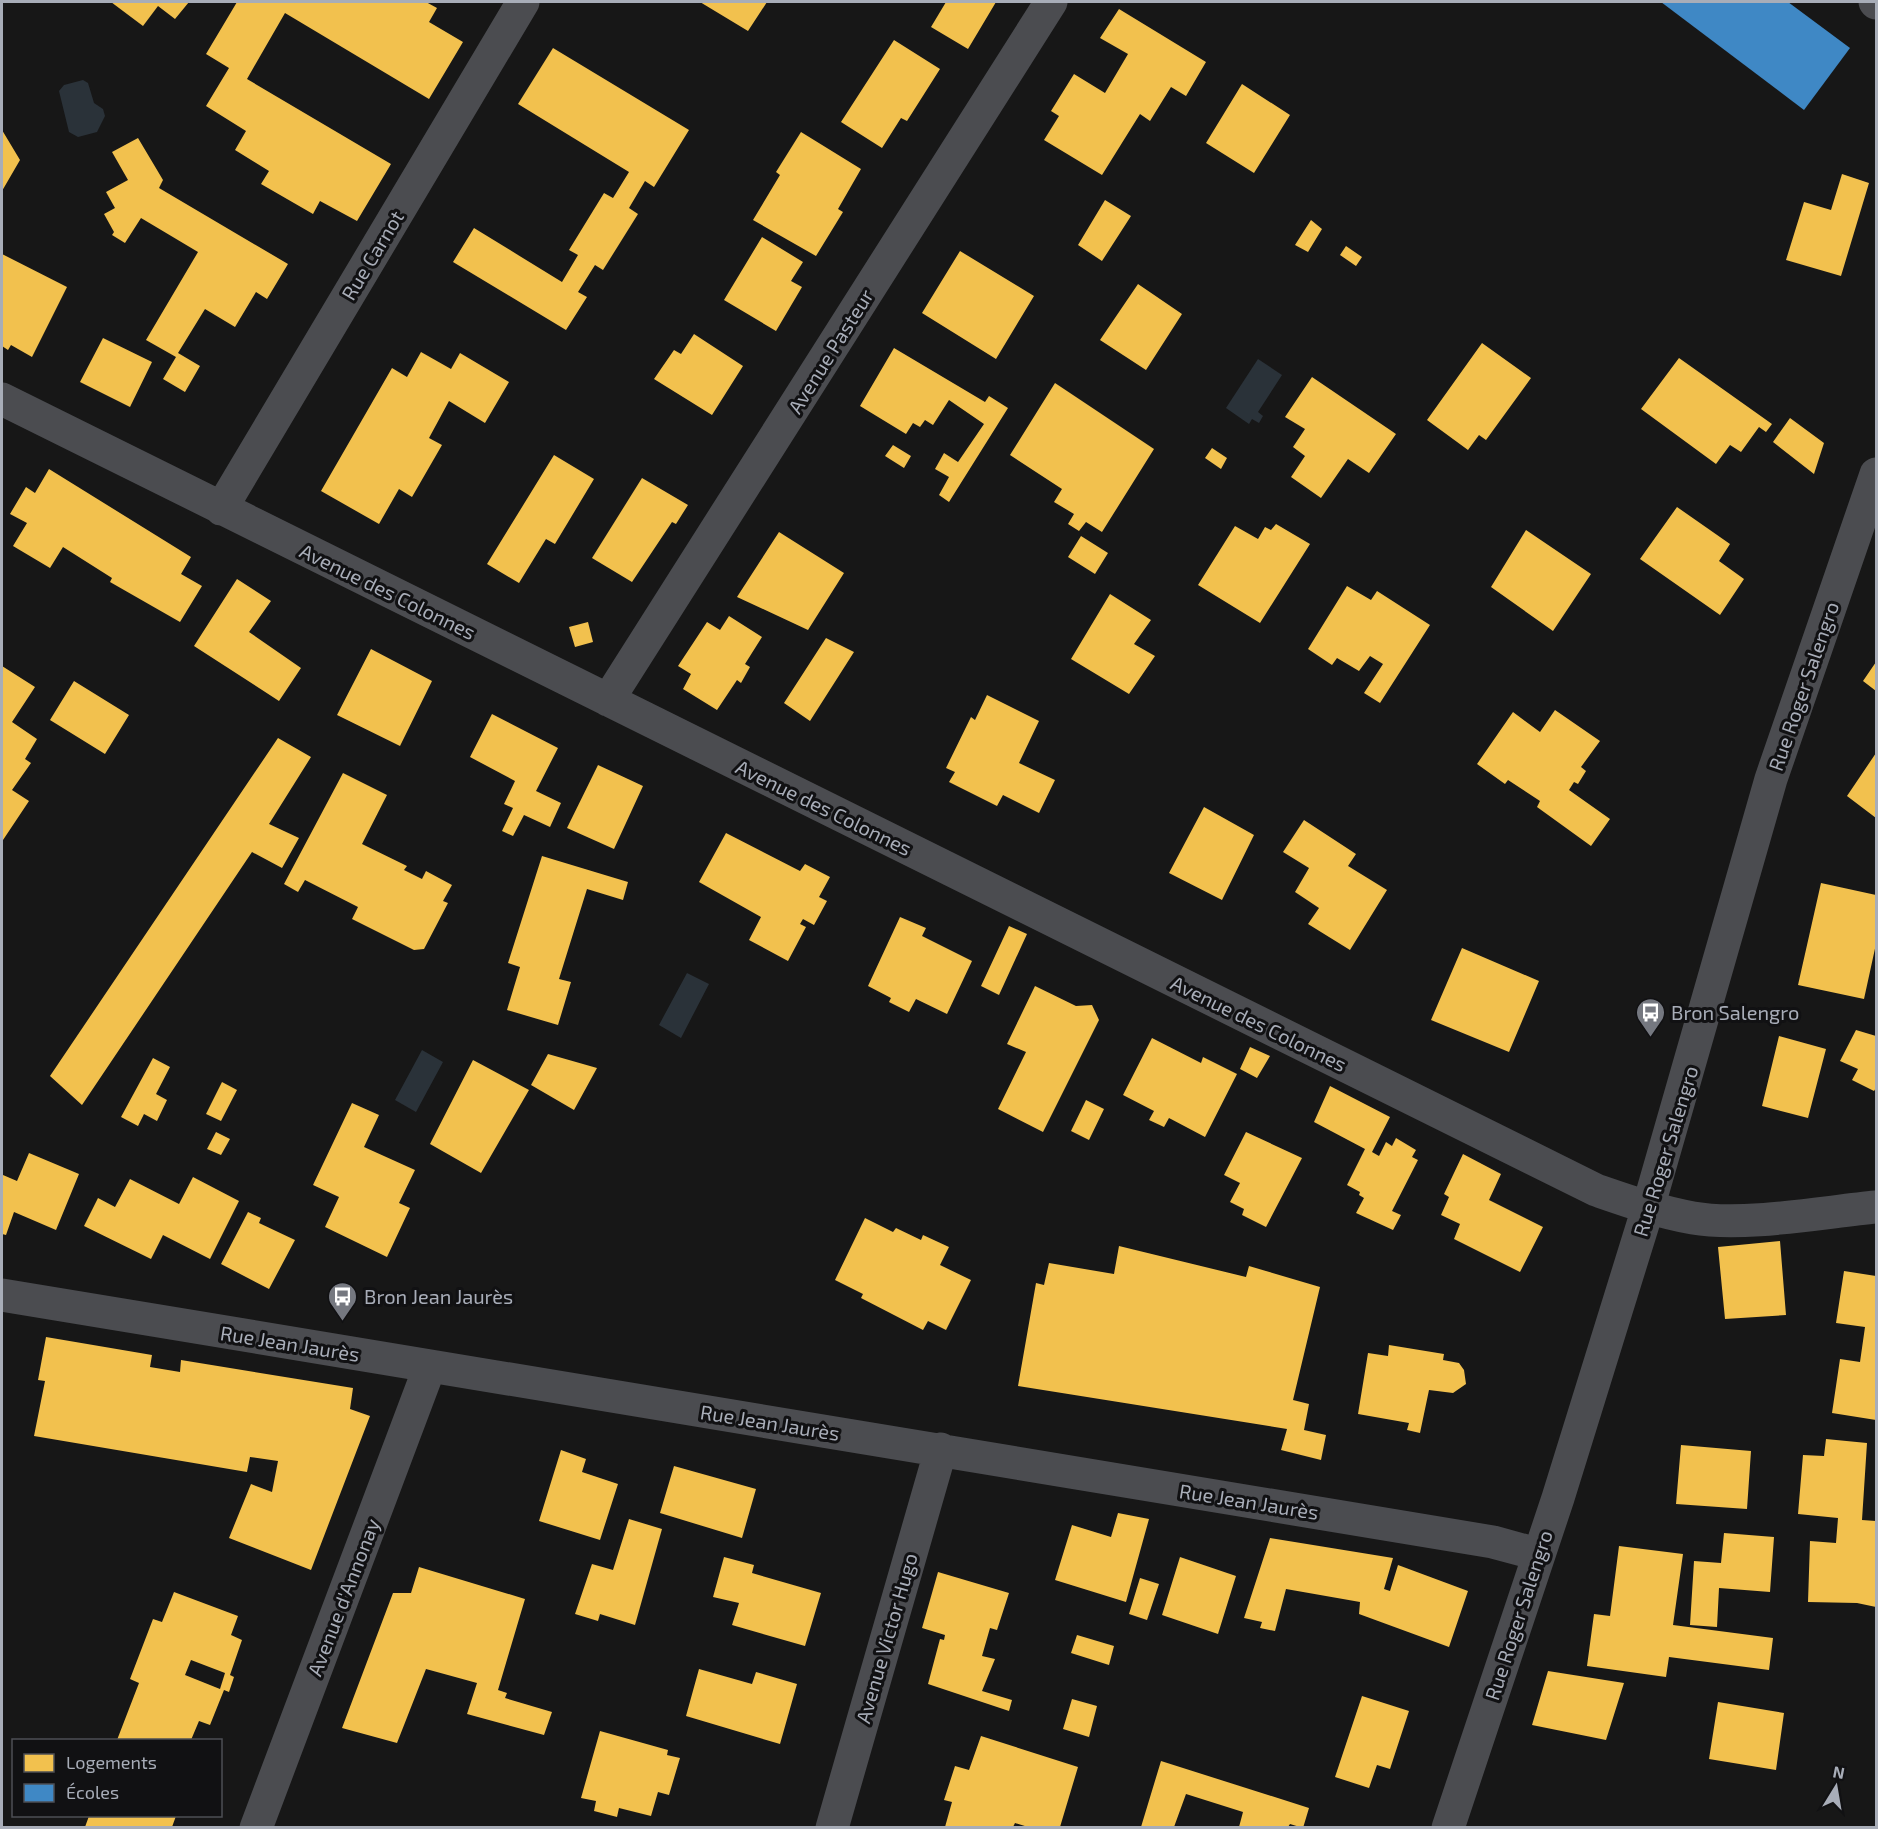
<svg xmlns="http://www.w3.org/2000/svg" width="1878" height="1829" font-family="'Exo 2',sans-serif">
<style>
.water{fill:#2a3239}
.homes{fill:#f2c14e;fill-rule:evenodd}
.schools{fill:#3f88c5}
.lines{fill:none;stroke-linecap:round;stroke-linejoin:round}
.minor{stroke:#4b4c50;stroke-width:33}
.labels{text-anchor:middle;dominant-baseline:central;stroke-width:6;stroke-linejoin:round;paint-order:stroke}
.street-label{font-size:20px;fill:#a8adb8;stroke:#111113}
.poi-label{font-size:20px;fill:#a8adb8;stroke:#111113;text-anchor:start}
</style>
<rect width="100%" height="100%" fill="#171717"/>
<!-- water -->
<path class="water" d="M83,80L88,83L94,103L103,109L105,116L97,132L78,137L69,132L59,91L64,85Z
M1258,359L1282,375L1258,412L1263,416L1259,423L1252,419L1249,424L1226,408Z
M687,973L709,984L681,1038L659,1025Z
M422,1050L443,1062L416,1112L395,1100Z"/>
<!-- homes -->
<path class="homes" d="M111,2H189L175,19L158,6L143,26Z
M237,2H426L437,8L429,22L463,42L429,99L285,13L247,79L391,164L357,221L320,201L313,214L261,184L269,171L235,150L246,131L206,106L229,68L206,54Z
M700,2H767L748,31Z
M946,2H996L968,49L931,27Z
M1119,9L1206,62L1186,96L1171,87L1150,121L1140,114L1102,175L1044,140L1059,116L1051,111L1074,74L1105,93L1128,54L1100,38Z
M894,40L940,69L907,121L901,118L882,148L841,122Z
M553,48L689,130L654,187L645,181L629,208L638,214L603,270L595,265L578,292L587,297L566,330L453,262L474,228L562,282L578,255L569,250L604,193L613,198L629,172L518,104Z
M1242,84L1290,115L1254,173L1206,143Z
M2,130L20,160L2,191Z
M801,132L861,169L838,209L843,212L816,256L753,220L780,175L776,172Z
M138,138L163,180L159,188L288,264L267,299L256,292L235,327L205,309L178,353L200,366L185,392L163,379L176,357L146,340L198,252L141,218L125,243L112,235L114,232L104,214L115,208L106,192L128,180L112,152Z
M1842,174L1869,183L1841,276L1786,260L1804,202L1831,210Z
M1105,200L1131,216L1102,261L1078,245Z
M1311,220L1322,229L1308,252L1295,245Z
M762,237L803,262L791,281L802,287L776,331L724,300Z
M1346,246L1362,257L1356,266L1340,255Z
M960,251L1034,296L996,359L922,313Z
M2,254L67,287L32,357L11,345L8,350L2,346Z
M1138,284L1182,314L1146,370L1100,340Z
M694,334L743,366L712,415L654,379L674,350L681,354Z
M103,338L152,362L130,407L80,382Z
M1482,343L1531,378L1486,440L1479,435L1468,450L1427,420Z
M894,348L985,402L989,396L1008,408L949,502L939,495L949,477L935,469L944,453L958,462L984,424L949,400L933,425L925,420L920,427L913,423L906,434L860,406Z
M421,352L451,369L460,353L509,382L485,423L449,401L429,438L442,445L412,497L399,489L379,524L321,491L392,368L407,377Z
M1679,358L1772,424L1766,432L1759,427L1741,452L1730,445L1716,464L1641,409Z
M1312,377L1396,434L1369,473L1348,459L1321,498L1291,477L1305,456L1293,447L1305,429L1285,417Z
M1055,383L1154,449L1102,532L1086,522L1079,531L1068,524L1074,514L1054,502L1062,489L1010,455Z
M1790,418L1824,443L1814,474L1773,442Z
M893,445L911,456L904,468L885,456Z
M1212,448L1227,458L1221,469L1205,458Z
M554,455L594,479L555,544L546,539L519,583L487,564Z
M49,469L191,557L181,574L202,586L180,622L110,582L112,578L63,547L50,568L13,546L27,523L10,514L26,487L35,493Z
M642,478L688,505L676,524L672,522L632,582L592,558Z
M1677,507L1730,544L1719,561L1744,579L1720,615L1640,559Z
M1276,524L1310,544L1260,623L1198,585L1235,526L1258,539L1265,527L1271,530Z
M1526,530L1591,574L1553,631L1491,587Z
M779,532L844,573L808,630L737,597Z
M1081,536L1108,553L1095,574L1068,557Z
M237,579L271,601L249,632L301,668L279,701L194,646Z
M1347,586L1371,600L1377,591L1430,625L1380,703L1364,693L1383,664L1370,656L1359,671L1337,658L1332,665L1308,649Z
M1110,594L1151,620L1134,644L1155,656L1129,694L1071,659Z
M729,616L762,637L745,664L750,667L741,683L737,680L717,710L683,689L691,674L678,666L707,622L720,630Z
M588,622L593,642L575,647L569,627Z
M826,638L854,652L810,721L784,703Z
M371,649L432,681L400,746L337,715Z
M1876,662V691L1863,681Z
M2,666L35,687L12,722L37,739L25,759L31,763L12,790L29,801L3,840Z
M74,681L129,715L105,754L50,720Z
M987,695L1039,721L1019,763L1055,780L1039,813L1003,795L997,806L949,782L955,772L946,768L971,717L975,720Z
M1555,710L1600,741L1581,767L1586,771L1578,784L1574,782L1569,790L1610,819L1591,846L1537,807L1540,801L1508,780L1505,784L1477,764L1513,712L1540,732Z
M492,714L558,748L536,791L561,803L550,827L524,815L513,836L502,831L513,808L504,804L515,781L470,757Z
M278,738L311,757L269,824L299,838L282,868L252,852L82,1105L50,1076Z
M1876,753V818L1847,796Z
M598,765L643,786L614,849L567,828Z
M343,773L387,795L362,844L407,866L404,870L422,879L426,871L452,885L443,901L448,903L424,949L414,950L352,919L358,907L305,880L298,892L284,884Z
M1204,807L1254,835L1222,900L1169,873Z
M1304,820L1356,854L1348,866L1387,890L1350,950L1308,924L1319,908L1295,892L1309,868L1283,852Z
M726,833L800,871L805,864L830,877L819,897L827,901L814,925L803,919L800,924L806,927L788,961L749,940L761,917L699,882Z
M542,856L628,882L623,900L587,889L559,979L571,982L558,1025L507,1010L520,967L508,963Z
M1821,883L1876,895V944L1864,999L1798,985Z
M900,917L926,928L922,936L972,961L947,1014L916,999L909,1012L889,1002L891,998L868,986Z
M1009,926L1027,934L999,995L981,986Z
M1462,948L1539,981L1509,1052L1431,1020Z
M1035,986L1076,1006L1092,1005L1099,1020L1043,1132L998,1109L1026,1052L1007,1044Z
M1856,1030L1876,1036V1088L1874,1091L1852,1080L1858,1069L1840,1061Z
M1779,1036L1826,1049L1808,1118L1762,1106Z
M1152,1038L1201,1063L1203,1057L1237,1074L1205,1137L1169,1118L1164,1127L1149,1120L1154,1111L1123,1095Z
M1250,1047L1270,1056L1257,1078L1240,1069Z
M548,1054L597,1068L574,1110L531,1085Z
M153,1058L170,1067L156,1094L167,1100L157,1121L144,1114L138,1126L121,1117Z
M473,1060L529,1090L481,1173L430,1144Z
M222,1082L237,1090L221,1121L206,1114Z
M1330,1086L1390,1117L1372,1152L1379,1156L1386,1142L1392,1146L1396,1138L1416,1150L1412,1157L1418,1160L1392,1211L1401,1215L1393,1230L1356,1213L1364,1198L1359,1195L1360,1192L1347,1185L1365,1149L1314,1122Z
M1086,1100L1104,1109L1089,1140L1071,1131Z
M352,1103L379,1115L364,1147L415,1170L399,1203L410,1208L387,1257L325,1227L339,1197L313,1185Z
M216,1132L230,1139L221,1155L207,1149Z
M1246,1132L1302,1158L1266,1227L1242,1215L1244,1209L1230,1202L1240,1183L1224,1175Z
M29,1153L79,1174L56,1230L14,1212L6,1235L2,1234V1178L3,1175L17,1181Z
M1463,1154L1501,1174L1489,1200L1543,1227L1520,1272L1454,1239L1460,1224L1441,1215L1449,1197L1444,1194Z
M193,1177L239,1201L210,1259L163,1235L151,1259L84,1226L98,1198L115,1207L130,1179L179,1204Z
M248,1212L261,1218L259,1223L295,1240L269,1289L221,1264Z
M865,1218L893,1232L896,1228L921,1240L923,1235L949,1247L940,1265L971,1280L946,1330L928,1321L923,1330L861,1298L863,1294L835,1280Z
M1780,1241L1786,1315L1725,1319L1718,1247Z
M1119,1246L1246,1277L1249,1266L1320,1287L1293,1400L1309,1404L1304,1430L1326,1435L1321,1460L1281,1450L1287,1429L1018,1386L1036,1283L1044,1285L1049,1263L1114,1274Z
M1844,1271L1876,1276V1420L1832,1413L1840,1359L1860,1362L1865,1327L1836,1323Z
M46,1337L152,1355L150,1367L180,1372L181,1360L353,1388L350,1409L370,1416L311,1570L229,1538L251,1484L272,1492L278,1461L250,1457L247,1472L34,1436L45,1381L38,1380Z
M1389,1345L1444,1354L1443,1360L1459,1363L1464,1370L1466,1384L1453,1393L1429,1390L1420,1433L1407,1430L1409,1423L1358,1414L1368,1353L1388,1356Z
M1826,1439L1867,1443L1862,1520L1876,1521V1607L1857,1603L1808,1602L1810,1541L1836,1543L1838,1518L1798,1514L1803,1455L1824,1456Z
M1681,1445L1751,1451L1747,1509L1676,1504Z
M561,1450L586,1459L582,1472L618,1484L600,1540L539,1521Z
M674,1466L756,1489L742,1538L660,1513Z
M1118,1513L1149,1519L1126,1602L1055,1580L1072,1525L1111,1537Z
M629,1519L662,1529L635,1625L600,1614L598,1621L575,1614L592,1564L613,1570Z
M1724,1533L1774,1537L1770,1592L1719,1588L1717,1627L1690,1625L1694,1561L1721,1563Z
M1270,1538L1393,1558L1384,1589L1390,1591L1398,1565L1468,1591L1449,1647L1359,1614L1360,1602L1286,1589L1275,1631L1260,1628L1262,1622L1244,1618Z
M1619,1546L1683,1554L1673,1625L1773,1638L1769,1670L1669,1657L1666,1677L1587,1666L1594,1614L1610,1616Z
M724,1557L754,1565L752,1573L821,1593L805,1646L732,1625L739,1603L713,1597Z
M1180,1557L1236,1576L1218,1634L1162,1615Z
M419,1567L525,1599L498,1690L507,1693L505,1698L552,1712L544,1735L467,1714L477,1683L426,1669L397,1743L342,1728L393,1593H411Z
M938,1572L1009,1593L997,1630L990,1628L982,1656L995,1659L982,1691L1012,1700L1009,1711L928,1684L940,1639L944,1640L945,1635L922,1628Z
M1140,1578L1159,1584L1147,1620L1129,1614Z
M174,1592L238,1616L231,1635L242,1640L230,1675L234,1677L229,1692L224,1690L210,1725L199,1721L191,1740H117L139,1683L130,1679L153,1619L162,1622ZM191,1660L225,1673L220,1689L185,1675Z
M1077,1635L1114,1646L1109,1665L1071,1653Z
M699,1669L752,1684L756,1672L797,1684L780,1744L686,1716Z
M1548,1671L1624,1683L1606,1740L1532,1725Z
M1362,1696L1409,1711L1390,1769L1377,1765L1369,1788L1335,1777Z
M1072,1699L1097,1706L1089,1737L1063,1729Z
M1718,1702L1784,1713L1776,1770L1709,1759Z
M600,1731L668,1750L667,1755L680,1758L669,1795L658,1792L651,1816L619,1808L617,1817L594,1811L596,1801L581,1798Z
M981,1736L1078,1767L1060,1827H1028L1015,1823L1013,1827H945L952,1802L944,1800L955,1766L969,1770Z
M1161,1761L1309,1808L1303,1828L1290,1824L1288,1827H1239L1243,1812L1186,1794L1174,1827H1141Z
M89,1816H176L172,1827H85Z"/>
<!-- schools -->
<path class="schools" d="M1661,2H1788L1850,48L1804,110Z"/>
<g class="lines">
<!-- minor -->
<path class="minor" d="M1875,2L1876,3
M2,399L1596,1190C1628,1201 1659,1212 1693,1218C1744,1227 1823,1212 1876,1207
M221,509L523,2
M608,700L1051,2
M2,1295L1493,1542L1537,1554
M256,1828L430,1366
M832,1828L941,1449
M1448,1828L1558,1498L1648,1208L1771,779L1876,474"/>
</g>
<!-- icons -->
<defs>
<symbol id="bus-pin" viewBox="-11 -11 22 30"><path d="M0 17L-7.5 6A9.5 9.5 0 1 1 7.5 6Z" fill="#757880" stroke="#111113"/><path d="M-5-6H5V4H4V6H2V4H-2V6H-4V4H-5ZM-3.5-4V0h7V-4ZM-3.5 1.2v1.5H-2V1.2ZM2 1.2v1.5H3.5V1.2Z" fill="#fff"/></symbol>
</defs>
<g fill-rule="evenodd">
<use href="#bus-pin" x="1634" y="996" width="33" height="45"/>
<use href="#bus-pin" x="326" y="1280" width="33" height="45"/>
</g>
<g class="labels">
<!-- street labels -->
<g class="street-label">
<text transform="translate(372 255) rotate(-59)">Rue Carnot</text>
<text transform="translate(830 351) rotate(-58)">Avenue Pasteur</text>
<text transform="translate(388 591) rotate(26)">Avenue des Colonnes</text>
<text transform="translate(1803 686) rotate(-71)">Rue Roger Salengro</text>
<text transform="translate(824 807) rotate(26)">Avenue des Colonnes</text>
<text transform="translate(1259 1023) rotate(26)">Avenue des Colonnes</text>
<text transform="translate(1665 1151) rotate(-73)">Rue Roger Salengro</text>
<text transform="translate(290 1343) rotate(9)">Rue Jean Jaurès</text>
<text transform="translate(770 1422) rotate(9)">Rue Jean Jaurès</text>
<text transform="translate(1249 1501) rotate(9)">Rue Jean Jaurès</text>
<text transform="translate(343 1597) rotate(-69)">Avenue d'Annonay</text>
<text transform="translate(1518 1615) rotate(-72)">Rue Roger Salengro</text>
<text transform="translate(886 1638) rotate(-74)">Avenue Victor Hugo</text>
</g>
<!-- poi labels -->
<g class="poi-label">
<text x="1671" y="1012">Bron Salengro</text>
<text x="364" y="1296">Bron Jean Jaurès</text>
</g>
</g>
<!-- border -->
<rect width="1878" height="1829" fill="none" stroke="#a8adb8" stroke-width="6"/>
<!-- legend -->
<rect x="12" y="1739" width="210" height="78" fill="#111113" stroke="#4d4f55" stroke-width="1.5"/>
<rect x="24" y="1754" width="30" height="18" fill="#f2c14e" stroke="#4d4f55" stroke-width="1.5"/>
<text x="66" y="1769" font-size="18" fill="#a8adb8">Logements</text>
<rect x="24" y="1784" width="30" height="18" fill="#3f88c5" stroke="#4d4f55" stroke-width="1.5"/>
<text x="66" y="1799" font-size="18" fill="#a8adb8">Écoles</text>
<!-- north arrow -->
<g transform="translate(1836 1787) rotate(11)" stroke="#111113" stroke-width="4.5" paint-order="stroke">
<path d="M0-4.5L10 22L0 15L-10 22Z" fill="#a8adb8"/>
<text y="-9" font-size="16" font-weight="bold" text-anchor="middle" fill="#a8adb8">N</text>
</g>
</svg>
